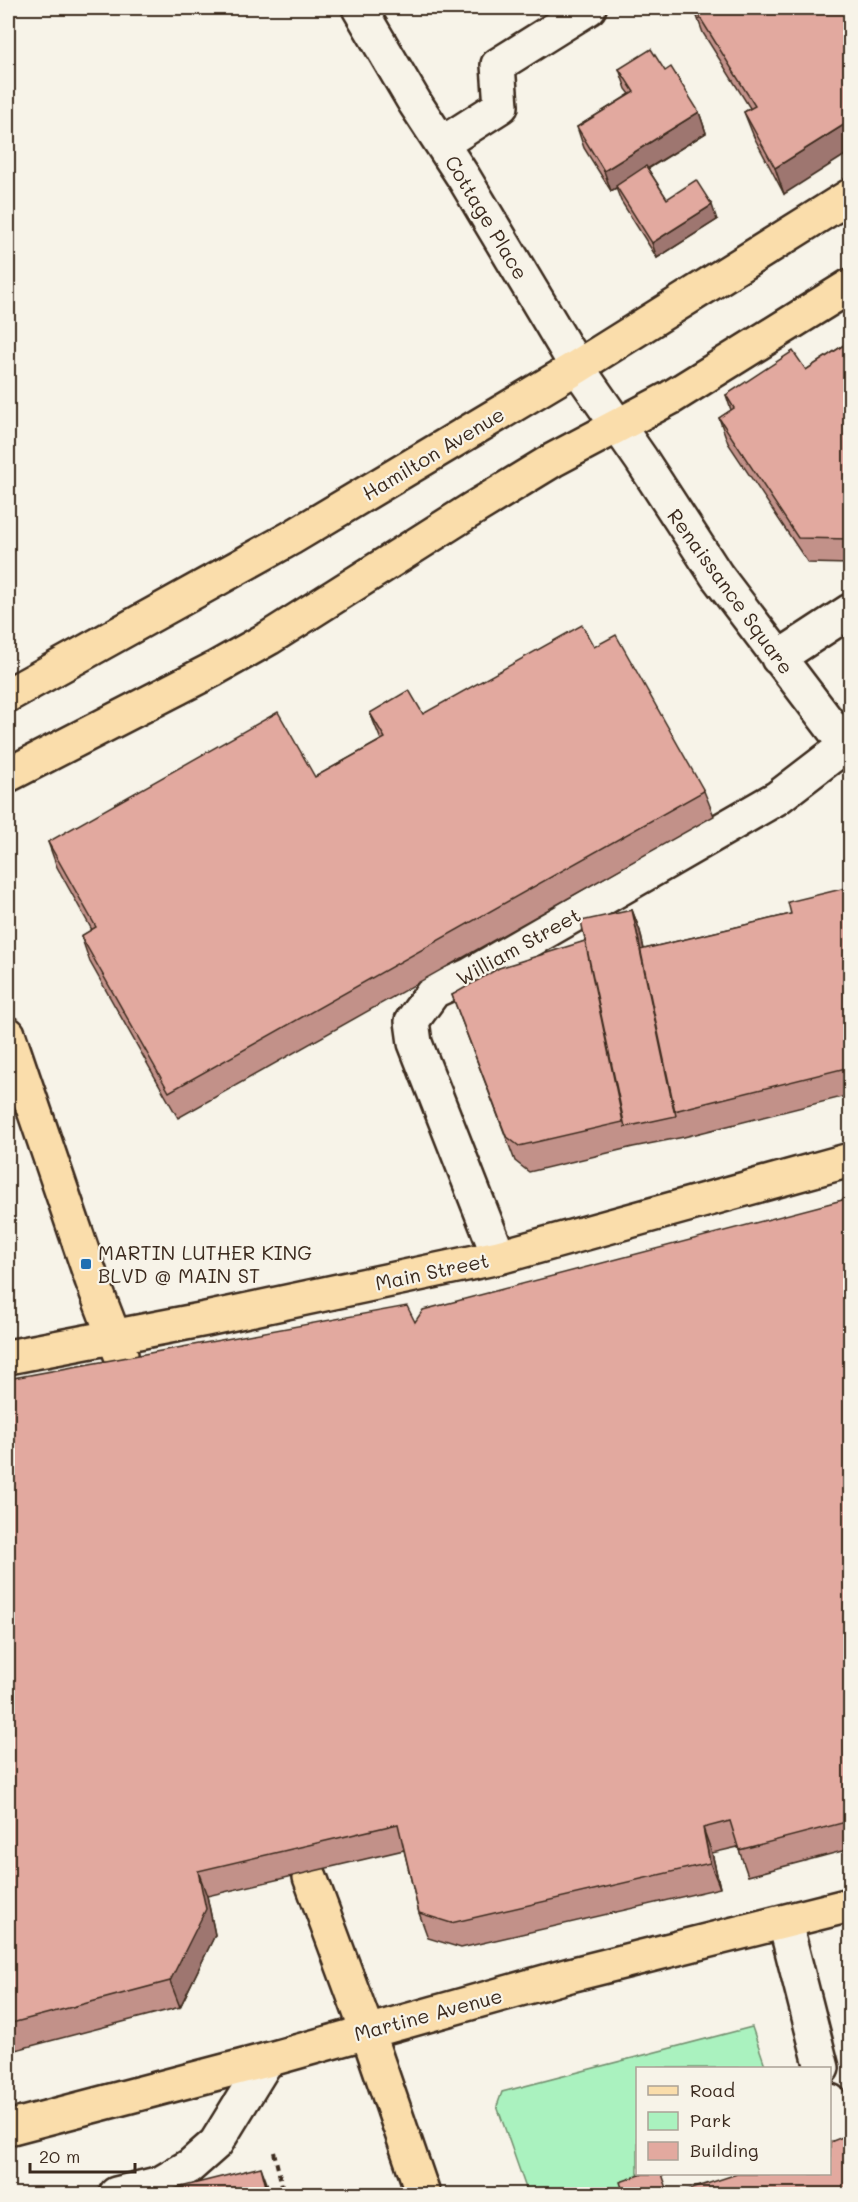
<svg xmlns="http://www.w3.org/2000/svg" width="858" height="2202" font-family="Mali,sans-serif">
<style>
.green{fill:#aaf2bf;stroke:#728e6e;stroke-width:1.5}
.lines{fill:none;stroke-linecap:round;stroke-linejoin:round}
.minor-casing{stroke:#3b2a1e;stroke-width:38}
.major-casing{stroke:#3b2a1e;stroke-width:38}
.path{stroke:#3b2a1e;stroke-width:4;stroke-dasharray:6 4.5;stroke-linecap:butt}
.minor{stroke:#f7f3e8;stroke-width:33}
.major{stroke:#faddab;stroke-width:33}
.wall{fill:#c29189;stroke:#3b2a1e;stroke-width:1.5}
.shaded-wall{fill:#9e766f;stroke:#3b2a1e;stroke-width:1.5}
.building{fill:#e2a99f;stroke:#3b2a1e;stroke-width:1.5}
.poi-dot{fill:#1f6fb2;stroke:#f7f3e8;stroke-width:2}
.labels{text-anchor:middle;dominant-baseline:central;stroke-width:4.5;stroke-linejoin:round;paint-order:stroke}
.street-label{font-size:20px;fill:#3b2a1e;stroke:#f7f3e8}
.poi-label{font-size:20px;fill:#3b2a1e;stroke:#f7f3e8;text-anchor:start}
</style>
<rect width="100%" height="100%" fill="#f7f3e8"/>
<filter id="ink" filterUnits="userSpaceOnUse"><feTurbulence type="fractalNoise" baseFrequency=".0167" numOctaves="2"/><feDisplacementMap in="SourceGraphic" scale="12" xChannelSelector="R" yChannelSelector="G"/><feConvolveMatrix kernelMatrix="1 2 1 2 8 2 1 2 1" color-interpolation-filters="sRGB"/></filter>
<g filter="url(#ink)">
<!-- green -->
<path class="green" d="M752,2027L766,2068H638V2174H667L606,2194H528L497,2106L502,2092Z"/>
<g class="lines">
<defs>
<path id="minor" d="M359,8L415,103L464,178L577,367L641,459L717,576L850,751
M443,143L501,106L498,65L589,8
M778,658L850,611
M499,1257L415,1043L412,1021L434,991L470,975L777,798L850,742
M785,1923L822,2068
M830,2101L845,2165
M116,2194L161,2183L190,2166L216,2143L267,2060"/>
<path id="major" d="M8,695L291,538L577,367L850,196
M8,775L214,669L269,638L471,510L553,460L670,398L850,286
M8,1034L92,1280L121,1355
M8,1357L206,1319L499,1257L850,1160
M310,1877L367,2031L423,2194
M8,2128L267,2060L570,1975L850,1905"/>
</defs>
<!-- minor casing -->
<use href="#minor" class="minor-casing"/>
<!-- major casing -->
<use href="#major" class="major-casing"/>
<!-- path -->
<path class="path" d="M274,2152L284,2194"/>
<!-- minor -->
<use href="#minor" class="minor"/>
<!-- major -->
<use href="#major" class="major"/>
</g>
<!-- wall -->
<path class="wall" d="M431,8H439L433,11Z
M694,8L850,21L784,194L754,137L744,112L750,108L703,33Z
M619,69L665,71L699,112L706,133L648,169L667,199L717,220L657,258L621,201L616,188L611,191L584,148L577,127L630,94L626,89Z
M850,341V564L808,563L728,443L719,418L731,410L726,395L806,370Z
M594,647L704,791L714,816L178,1118L90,962L81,936L92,930L57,867L48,842L315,777L381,740L370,713L423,714Z
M850,887V1095L684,1137L633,1147L529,1172L515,1161L452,995L585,941L632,910L640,931L644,949L791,914Z
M850,1198V1849L748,1876L738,1847L712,1853L720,1888L461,1948L428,1938L419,1913L404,1850L207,1896L215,1935L180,2007L8,2052V1379L415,1322Z"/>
<!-- shaded-wall -->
<path class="shaded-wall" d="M699,112L706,133L611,191L604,171Z
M850,121V152L784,194L775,168Z
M712,205L717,220L657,258L652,243Z
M632,910L640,931L678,1110L675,1111Z
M703,1828L712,1853L720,1888L710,1863Z
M198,1871L207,1896L215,1935L180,2007L170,1981Z
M261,2167L271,2194H268Z"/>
<!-- building -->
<path class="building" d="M694,8H842L850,21V121L775,168L744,112L755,106Z
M651,49L665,71L671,67L699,112L604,171L577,127L634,92L619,69Z
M646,166L667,199L696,180L712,205L652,243L616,186Z
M850,341V539L798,538L719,418L734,408L726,395L793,351L806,370Z
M582,625L594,647L616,635L704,791L169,1092L81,936L96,927L48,842L278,712L315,777L385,738L370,713L409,690L423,714Z
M850,887V1067L674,1111L640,950L791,914L788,902Z
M632,910L676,1116L625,1127L581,921Z
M585,941L623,1122L519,1146L506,1136L452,995L499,968Z
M850,1198V1821L739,1850L730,1821L703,1828L710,1863L451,1923L419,1913L398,1824L198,1871L206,1909L170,1981L8,2024V1379L407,1306L415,1322L423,1310Z
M850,2134V2194H676L737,2174H830V2142Z
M261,2167L268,2194H153Z
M643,2174H662L669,2194H624L620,2182Z"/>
</g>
<!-- markers -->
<rect class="poi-dot" x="80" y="1258" width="12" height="12" rx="3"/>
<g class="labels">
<!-- street labels -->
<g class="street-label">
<text transform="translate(487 217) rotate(59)">Cottage Place</text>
<text transform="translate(433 453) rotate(-31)">Hamilton Avenue</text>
<text transform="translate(731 591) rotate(54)">Renaissance Square</text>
<text transform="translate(518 946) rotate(-29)">William Street</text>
<text transform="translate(432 1271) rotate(-12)">Main Street</text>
<text transform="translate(428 2014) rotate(-15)">Martine Avenue</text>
</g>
<!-- poi labels -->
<g class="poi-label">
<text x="98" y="1252">MARTIN LUTHER KING<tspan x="98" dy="23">BLVD @ MAIN ST</tspan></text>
</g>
</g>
<!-- margin -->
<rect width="858" height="2202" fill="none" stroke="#f7f3e8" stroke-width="30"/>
<rect x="15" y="15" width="828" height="2172" fill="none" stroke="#3b2a1e" stroke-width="2" filter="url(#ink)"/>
<!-- legend -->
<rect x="636" y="2067" width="195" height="108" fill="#f7f3e8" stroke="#aca397" stroke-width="1.5"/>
<rect x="648" y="2086" width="30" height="9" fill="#faddab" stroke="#aca397" stroke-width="1.5"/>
<text x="690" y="2097" font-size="18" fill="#3b2a1e">Road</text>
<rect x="648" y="2112" width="30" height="18" fill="#aaf2bf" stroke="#aca397" stroke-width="1.5"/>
<text x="690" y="2127" font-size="18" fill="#3b2a1e">Park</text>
<rect x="648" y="2142" width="30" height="18" fill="#e2a99f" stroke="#aca397" stroke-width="1.5"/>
<text x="690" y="2157" font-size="18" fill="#3b2a1e">Building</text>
<!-- scale -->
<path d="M30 2163v9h105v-9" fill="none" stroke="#3b2a1e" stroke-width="3"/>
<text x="39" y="2163" font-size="18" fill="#3b2a1e" stroke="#f7f3e8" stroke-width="4.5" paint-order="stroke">20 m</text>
</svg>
